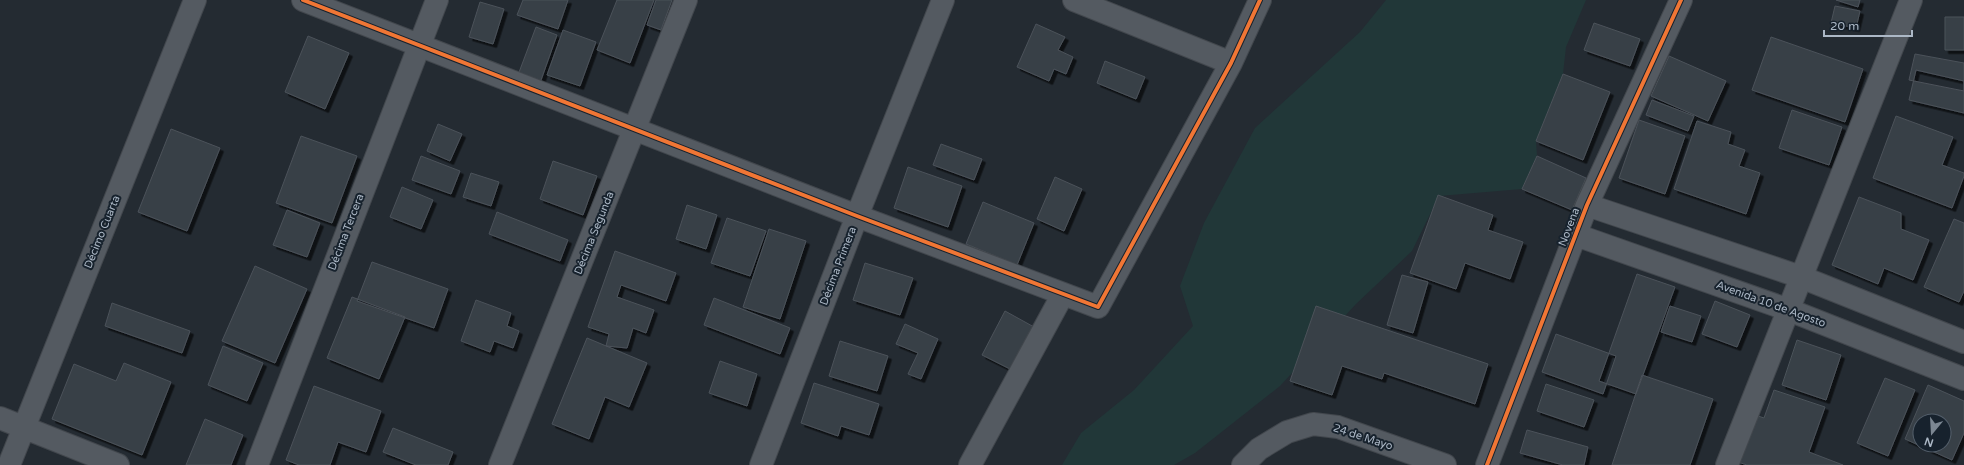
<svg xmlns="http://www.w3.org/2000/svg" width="1964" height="465" font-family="'Varela Round',sans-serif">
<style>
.green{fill:#213738}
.building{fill:#394046;stroke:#4b525a;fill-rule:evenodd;filter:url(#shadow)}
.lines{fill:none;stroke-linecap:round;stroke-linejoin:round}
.minor-casing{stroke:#42474d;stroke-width:24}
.minor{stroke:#545a61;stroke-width:22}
.cycleway-casing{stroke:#17222d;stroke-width:6}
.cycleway{stroke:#f07635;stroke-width:4}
.labels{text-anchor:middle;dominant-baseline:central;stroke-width:4;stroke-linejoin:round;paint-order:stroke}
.street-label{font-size:11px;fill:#acb8c6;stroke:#17222d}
</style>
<defs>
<filter id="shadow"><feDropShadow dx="3.5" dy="3.5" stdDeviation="0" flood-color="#0009"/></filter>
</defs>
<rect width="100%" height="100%" fill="#242b32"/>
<!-- green -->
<path class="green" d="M1386,0H1586L1566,47L1563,74L1536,141L1537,156L1522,189L1439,196L1412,251L1356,304L1280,386L1195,453L1174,465H1062L1081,433L1134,390L1193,326L1180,286L1204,223L1255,128L1360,32Z"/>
<!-- building -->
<path class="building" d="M523,0H568L558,29L517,15Z
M617,0H654L630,63L597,50Z
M656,0H672L661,30L647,25Z
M1836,0H1860L1858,7Z
M480,2L504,9L493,44L469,37Z
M1835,6L1860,11L1856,28L1831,23Z
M1945,17H1964V50H1945Z
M1594,23L1640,39L1630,66L1584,50Z
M1036,24L1065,37L1058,50L1073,57L1066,74L1054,69L1049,81L1017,67Z
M536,27L557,35L540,83L518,75Z
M563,30L596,42L580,86L547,75Z
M308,36L349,53L325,109L285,92Z
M1771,37L1863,69L1845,122L1752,90Z
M1915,54L1964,63V91L1909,80Z
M1669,56L1726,81L1708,121L1651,96Z
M1105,61L1145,77L1136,99L1097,83Z
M1916,70L1964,81V113L1909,100Z
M1563,74L1610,92L1583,160L1536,141Z
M1652,100L1694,116L1688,131L1646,115Z
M1792,110L1842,127L1829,165L1779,148Z
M1896,116L1953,137L1942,165L1964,173V176L1952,208L1873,178Z
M1639,120L1685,136L1665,194L1619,178Z
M1697,121L1731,132L1728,144L1745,150L1739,166L1760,173L1746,214L1674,189Z
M438,124L462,134L450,161L427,151Z
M171,129L220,148L187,231L138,212Z
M301,136L357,156L332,223L276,203Z
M941,144L982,159L974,180L933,165Z
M421,156L460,171L451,194L412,180Z
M1537,156L1586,178L1572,210L1522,189Z
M553,161L597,176L583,215L540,199Z
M908,167L962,186L948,227L894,208Z
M471,173L499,182L491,206L463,197Z
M1055,177L1082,189L1064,231L1037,219Z
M402,187L433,200L421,229L390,217Z
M1438,195L1493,215L1488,230L1523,242L1510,279L1465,263L1456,289L1410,273Z
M1859,197L1901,213V229L1929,240L1913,280L1884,268L1878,284L1832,265Z
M983,202L1034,223L1017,265L966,244Z
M687,205L717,215L706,249L676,239Z
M287,210L320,223L307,257L273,245Z
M497,212L568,240L560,261L489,234Z
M727,218L766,231L750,276L711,263Z
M1954,219L1964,223V291L1959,302L1924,287Z
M769,229L806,241L780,319L743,307Z
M615,251L676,273L666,301L621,285L617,297L654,310L646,333L633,328L627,348L606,346L609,334L588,327Z
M372,262L448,289L434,328L357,301Z
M865,263L913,278L900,315L853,300Z
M255,266L307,289L275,363L222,341Z
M1637,274L1675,287L1636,394L1599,381Z
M1402,275L1428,282L1413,333L1387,325Z
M352,297L405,317L379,379L327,358Z
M714,298L790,328L780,354L704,325Z
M476,300L511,313L507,326L519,331L513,348L494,341L490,352L461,341Z
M1715,301L1750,315L1737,347L1702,334Z
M112,303L190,331L182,353L105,326Z
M1316,306L1488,364L1475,404L1384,373L1382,379L1342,366L1332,395L1290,381Z
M1670,306L1701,316L1692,342L1661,332Z
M1005,311L1034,327L1012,370L982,355Z
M905,324L938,339L921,379L908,374L918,353L896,344Z
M1556,334L1616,356L1603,394L1542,372Z
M587,338L647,363L629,407L605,397L589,439L552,424Z
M1797,340L1841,355L1826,400L1782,385Z
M840,341L888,356L877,391L829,376Z
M223,346L263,363L247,401L208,385Z
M720,361L757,374L747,406L709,393Z
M124,363L171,382L142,455L52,419L74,364L116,381Z
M1642,375L1713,399L1690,465H1612Z
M1885,378L1915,390L1888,456L1857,443Z
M814,383L879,404L869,435L841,426L838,436L801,423Z
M1546,384L1594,400L1584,427L1537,411Z
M1928,385L1964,401V433L1952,460L1905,439ZM1920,421H1944V445H1920Z
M314,386L381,411L366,452L338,442L330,465H299L286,460Z
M1774,390L1825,407L1809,452L1843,465H1747L1738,462L1755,415L1764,418Z
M205,419L243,435L231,465H186Z
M393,428L453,452L448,465H416L383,452Z
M1527,430L1588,447L1584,465H1563L1520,453Z"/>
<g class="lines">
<defs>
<path id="minor" d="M303,0L857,216L1098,307L1231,63L1260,0
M1074,0L1231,63
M1587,205L1801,277L1964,342
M1576,235L1789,310L1964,379
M0,418L118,465
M9,465L195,0
M257,465L437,0
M500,465L686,0
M761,465L857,216L943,0
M970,465L1063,294
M1243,465L1259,449L1287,432L1313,424L1338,427L1445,465
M1487,465L1587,205L1681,0
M1727,465L1911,0"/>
</defs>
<!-- minor casing -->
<use href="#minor" class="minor-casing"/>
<!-- minor -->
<use href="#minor" class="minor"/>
<defs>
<path id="cycleway" d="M303,0L857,216L1098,307L1231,63L1260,0
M1487,465L1587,205L1681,0"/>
</defs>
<!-- cycleway casing -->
<use href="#cycleway" class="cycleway-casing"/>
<!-- cycleway -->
<use href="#cycleway" class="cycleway"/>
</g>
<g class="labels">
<!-- street labels -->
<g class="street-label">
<text transform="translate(1569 227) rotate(-69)">Novena</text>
<text transform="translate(102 232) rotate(-68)">Décimo Cuarta</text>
<text transform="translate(346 232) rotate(-69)">Décima Tercera</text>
<text transform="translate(594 233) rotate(-68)">Décima Segunda</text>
<text transform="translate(838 266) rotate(-69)">Décima Primera</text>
<text transform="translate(1771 304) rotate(20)">Avenida 10 de Agosto</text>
<text transform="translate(1363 437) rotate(18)">24 de Mayo</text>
</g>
</g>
<!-- north arrow -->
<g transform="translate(1932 433) rotate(198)"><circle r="19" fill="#17222d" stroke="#535e6a"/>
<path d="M0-3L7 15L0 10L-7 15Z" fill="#7c8792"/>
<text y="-6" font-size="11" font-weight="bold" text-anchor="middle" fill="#acb8c6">N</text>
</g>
<!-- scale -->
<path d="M1824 30v6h88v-6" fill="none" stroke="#acb8c6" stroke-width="2"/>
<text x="1830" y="30" font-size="12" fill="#acb8c6" stroke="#17222d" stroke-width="3" paint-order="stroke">20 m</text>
</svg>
